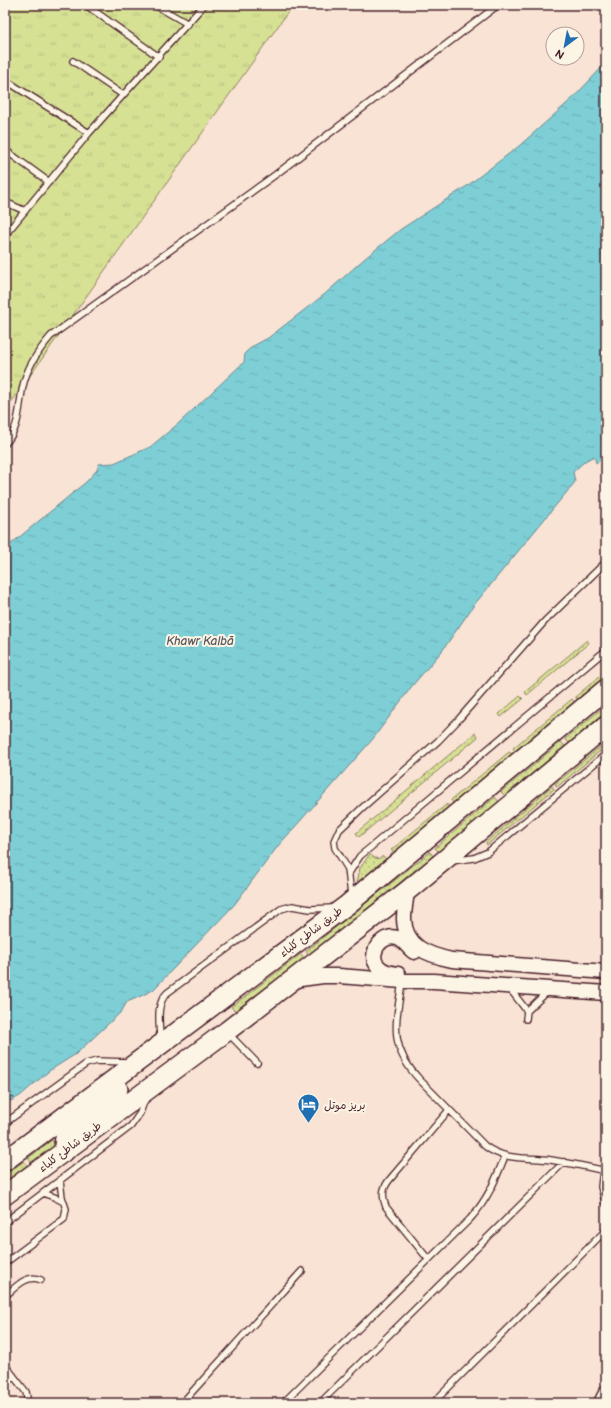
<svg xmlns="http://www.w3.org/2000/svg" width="611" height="1408" font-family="'Balsamiq Sans','Playpen Sans Arabic',sans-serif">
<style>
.grass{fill:url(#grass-dots);stroke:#908060}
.park{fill:url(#park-tufts);stroke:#908060}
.water{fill:url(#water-ripples);stroke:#698891}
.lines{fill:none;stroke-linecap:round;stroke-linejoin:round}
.service-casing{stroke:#4a1f2b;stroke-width:8}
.tertiary-casing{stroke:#4a1f2b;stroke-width:17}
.trunk-casing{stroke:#4a1f2b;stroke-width:22}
.path{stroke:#4a1f2b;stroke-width:2;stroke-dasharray:1 3;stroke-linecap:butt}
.service{stroke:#fcf5e5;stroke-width:5.5}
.tertiary{stroke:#fcf5e5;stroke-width:14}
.trunk{stroke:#fcf5e5;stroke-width:19}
.labels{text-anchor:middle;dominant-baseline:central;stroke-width:4;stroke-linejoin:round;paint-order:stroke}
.street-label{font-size:11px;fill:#4a1f2b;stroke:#fcf5e5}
.poi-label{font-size:11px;fill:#4a1f2b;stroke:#fcf5e5;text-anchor:start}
.water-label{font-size:12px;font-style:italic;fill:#59545e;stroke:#fcf5e5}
</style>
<defs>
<pattern id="grass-dots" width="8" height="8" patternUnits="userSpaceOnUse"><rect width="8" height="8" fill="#d6e194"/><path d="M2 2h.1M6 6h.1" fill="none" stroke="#b9c180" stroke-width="1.8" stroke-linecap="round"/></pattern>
<pattern id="park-tufts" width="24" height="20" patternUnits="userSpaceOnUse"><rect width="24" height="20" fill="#d6e194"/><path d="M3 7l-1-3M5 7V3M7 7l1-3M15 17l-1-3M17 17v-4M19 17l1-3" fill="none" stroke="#b9c180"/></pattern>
<pattern id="water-ripples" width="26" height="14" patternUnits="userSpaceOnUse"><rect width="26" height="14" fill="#7dced5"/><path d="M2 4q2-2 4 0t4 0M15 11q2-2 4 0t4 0" fill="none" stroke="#6eb0b7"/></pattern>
</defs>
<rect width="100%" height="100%" fill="#f9e3d4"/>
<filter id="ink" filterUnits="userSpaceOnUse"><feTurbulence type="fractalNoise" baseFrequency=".025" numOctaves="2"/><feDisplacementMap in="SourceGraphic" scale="8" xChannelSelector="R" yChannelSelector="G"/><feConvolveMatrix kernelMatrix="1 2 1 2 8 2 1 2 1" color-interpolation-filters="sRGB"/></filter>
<g filter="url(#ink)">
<!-- grass -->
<path class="grass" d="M587,640L589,643L527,695L525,692Z
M606,671V676L578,699L575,697Z
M520,696L523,699L501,717L499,714Z
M572,699L575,702L515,751L513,748Z
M606,705V712L569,743L565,739Z
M475,733L478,737L359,837L356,833Z
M561,742L565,746L505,796L501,792Z
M606,742V746L557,787L555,784Z
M509,752L512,754L453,803L451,800Z
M552,786L554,789L487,845L486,842Z
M495,797L499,802L439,852L435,848Z
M447,804L449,807L394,853L391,850Z
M430,852L433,856L309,956L306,951Z
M370,854C374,858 378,861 383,856L386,859L357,883L360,868Z
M301,954L304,958L235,1011L231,1007Z
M52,1140L55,1145L32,1163L28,1158Z
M24,1161L27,1165L5,1182V1175Z"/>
<!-- park -->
<path class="park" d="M5,5H293L5,411Z"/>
<!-- water -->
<path class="water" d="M606,63V455L596,463L594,456L585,461L573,472L575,482L474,605L442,651L412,686L372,740L278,846L234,905L153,990L139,997L127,1002L121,1012L76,1054L49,1071L20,1096L5,1104V549L86,482L97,470L99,464L114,463L150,447L179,423L244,362L245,353L253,346L268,338L325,294L364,259L401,229L467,186L519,146L573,98Z"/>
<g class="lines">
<defs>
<path id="service" d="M86,5L159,57
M155,5L188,24
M73,61L123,95
M5,80L89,133
M5,150L49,182
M5,202L25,211
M5,235L89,133L204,5
M5,444C21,426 18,408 23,386C27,367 38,351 51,336L275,175L498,5
M451,861L474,858L488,852L606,754
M349,873L360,856L371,847L606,650
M351,895L348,869L335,848L334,841L339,830L362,808L438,741L459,719L545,621L606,562
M402,982C396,1023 388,1046 419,1079L485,1146C504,1161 528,1157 551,1160C569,1163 588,1167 606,1171
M510,989L527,1011
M526,1019L527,1011L547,992
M228,1033L257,1063
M160,1040C160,1024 155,1005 167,993L281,909L292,906L310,909L333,908
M5,1123L86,1064L97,1061L128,1062
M603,1170L601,1187L606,1204
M43,1193L54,1197L64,1202
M5,1222L131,1126L140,1113L145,1099
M428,1259L386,1207C381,1195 383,1187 391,1178L449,1110
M5,1263L64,1219L66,1209L62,1197L60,1181
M5,1296C15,1288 27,1273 41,1280
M5,1365L26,1392L28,1403
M182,1403L302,1271
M283,1403L470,1219C488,1199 495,1181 505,1156
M320,1403L564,1162
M433,1403L606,1230"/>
<path id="tertiary" d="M407,891C406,900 404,910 404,919C405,947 428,955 452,960L606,972
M398,974C358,971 376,932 397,938C404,940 408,948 414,952
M293,980L323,976H339L402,981H434L606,993
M601,1403L606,1393"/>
<path id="trunk" d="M65,1151C63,1142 64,1136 70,1129L105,1102L118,1089
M5,1161L347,905L606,689
M5,1195L227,1031L407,891L606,726"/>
</defs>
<!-- service casing -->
<use href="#service" class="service-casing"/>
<!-- tertiary casing -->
<use href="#tertiary" class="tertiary-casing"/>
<!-- trunk casing -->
<use href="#trunk" class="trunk-casing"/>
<!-- path -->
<path class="path" d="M5,1083L14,1099"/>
<!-- service -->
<use href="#service" class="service"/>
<!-- tertiary -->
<use href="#tertiary" class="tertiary"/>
<!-- trunk -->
<use href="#trunk" class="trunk"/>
</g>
</g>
<!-- icons -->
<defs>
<symbol id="hotel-pin" viewBox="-11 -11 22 30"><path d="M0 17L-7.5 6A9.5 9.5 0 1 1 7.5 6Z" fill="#1f6fb2" stroke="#fcf5e5"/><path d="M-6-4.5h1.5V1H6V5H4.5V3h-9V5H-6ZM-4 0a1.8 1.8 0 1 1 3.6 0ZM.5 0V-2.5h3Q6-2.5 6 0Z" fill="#fff"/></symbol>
</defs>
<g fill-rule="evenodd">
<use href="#hotel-pin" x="296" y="1092" width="25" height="34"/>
</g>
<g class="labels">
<!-- street labels -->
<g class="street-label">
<text transform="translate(311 932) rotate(-37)">طريق شاطئ كلباء</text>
<text transform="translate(70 1147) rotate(-37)">طريق شاطئ كلباء</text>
</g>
<!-- poi labels -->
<g class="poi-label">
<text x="324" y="1105">بريز موتل</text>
</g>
<!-- water labels -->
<g class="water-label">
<text x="200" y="641">Khawr Kalbā</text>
</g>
</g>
<!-- margin -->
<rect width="611" height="1408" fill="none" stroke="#fcf5e5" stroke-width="20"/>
<rect x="10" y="10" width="591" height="1388" fill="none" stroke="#4a1f2b" stroke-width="1.5" filter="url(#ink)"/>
<!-- north arrow -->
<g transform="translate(565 46) rotate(212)"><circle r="19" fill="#fcf5e5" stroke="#b59f9b"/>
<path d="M0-3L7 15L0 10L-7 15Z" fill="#1f6fb2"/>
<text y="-6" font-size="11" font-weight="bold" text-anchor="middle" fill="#4a1f2b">N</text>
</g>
</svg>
